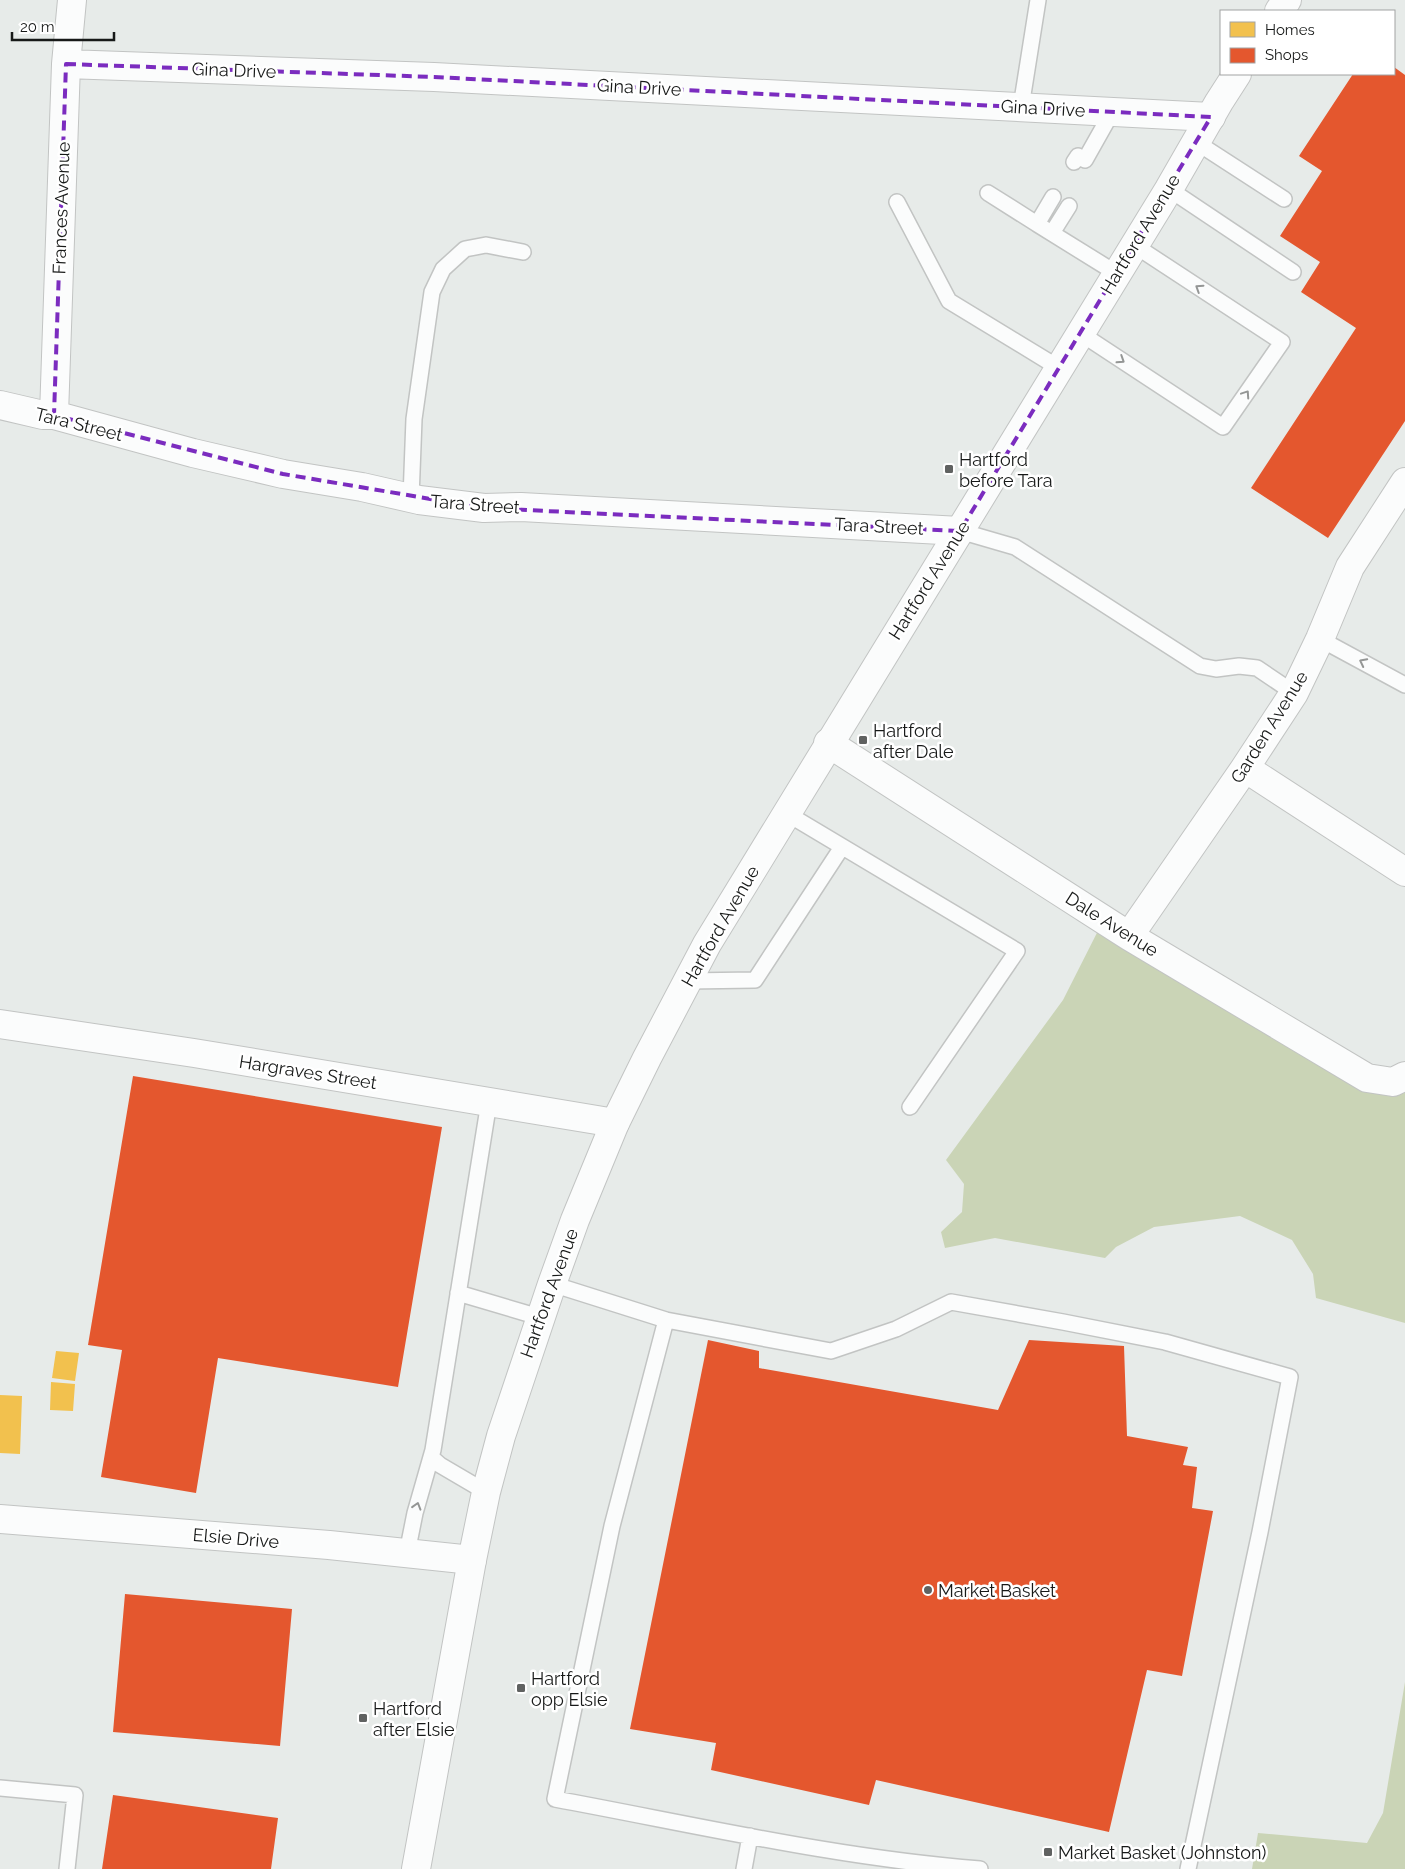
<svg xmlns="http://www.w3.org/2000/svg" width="1405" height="1869" font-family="Raleway,sans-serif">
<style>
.green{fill:#cad4b6}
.homes{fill:#f2c14e}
.shops{fill:#e4572e}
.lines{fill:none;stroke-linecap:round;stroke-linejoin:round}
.service-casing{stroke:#c2c4c3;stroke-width:18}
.minor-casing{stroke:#c2c4c3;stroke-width:30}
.secondary-casing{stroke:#c2c4c3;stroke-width:30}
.service{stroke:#fbfcfc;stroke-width:15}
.minor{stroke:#fbfcfc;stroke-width:28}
.secondary{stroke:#fbfcfc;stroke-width:28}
.oneway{stroke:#949695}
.marked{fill:none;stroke:#7b2cbf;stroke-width:4;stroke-dasharray:10 6;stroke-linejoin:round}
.poi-dot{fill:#606261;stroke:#fff;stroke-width:2}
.labels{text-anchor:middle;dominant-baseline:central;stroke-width:5;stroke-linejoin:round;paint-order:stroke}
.street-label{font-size:18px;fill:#171918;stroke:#fff}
.poi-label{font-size:18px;fill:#171918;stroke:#fff;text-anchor:start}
</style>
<rect width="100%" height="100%" fill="#e7ebe9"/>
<!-- green -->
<path class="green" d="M1107,913L1146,934L1405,1092V1323L1316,1298L1313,1274L1292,1240L1240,1216L1154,1227L1116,1247L1105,1258L995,1238L945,1248L941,1232L962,1212L964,1184L946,1160L1063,1000Z
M1405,1682V1869H1252L1258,1833L1367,1843L1383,1813Z"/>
<!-- homes -->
<path class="homes" d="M56,1351L79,1353L75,1381L52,1378Z
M51,1382L75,1384L73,1411L50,1410Z
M0,1395L22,1396L20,1454L0,1453Z"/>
<!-- shops -->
<path class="shops" d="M1394,67L1405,75V421L1328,538L1251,488L1356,328L1301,292L1320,262L1280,236L1322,171L1299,156L1353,74H1394Z
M133,1076L442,1127L398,1387L218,1358L196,1493L101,1477L122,1350L88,1345Z
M708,1340L759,1351V1368L998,1410L1029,1340L1124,1346L1127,1436L1188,1447L1183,1465L1197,1467L1192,1508L1213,1511L1182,1676L1147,1670L1109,1832L876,1780L869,1805L711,1770L716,1743L630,1729Z
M125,1594L292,1609L280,1746L113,1732Z
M113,1795L278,1818L271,1869H102Z"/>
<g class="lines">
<defs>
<path id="service" d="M1021,107L1038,0
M1196,142L1284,199
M1074,162L1078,156L1085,160L1112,112
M1169,189L1293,272
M988,193L1037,224
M1053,197L1037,224L1116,273
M897,202L949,301L1059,368
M1052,233L1069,206
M1080,333L1223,427L1282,342L1134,245
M411,498L414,419L432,292L443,269L465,249L486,245L523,252
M960,531L1015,547L1200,666L1216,669L1239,666L1257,668L1294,693
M1320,639L1405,685
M786,813L1017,951L910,1107
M688,981L755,980L842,847
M552,1284L666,1320L831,1351L896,1329L951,1302L1063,1322L1165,1342L1290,1377L1260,1532L1188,1869
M458,1293L539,1317
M666,1320L612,1526L555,1799C696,1825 837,1858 980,1869
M432,1458L440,1465L486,1492
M407,1553L415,1513L433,1450L489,1102
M0,1788L75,1795L67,1869
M744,1869L750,1836"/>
<path id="minor" d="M66,64L434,77L1211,117
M0,405L43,415H54L193,453L283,474L362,487L419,500L484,508L521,507L960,531
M54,415L66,64L72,0
M828,743L1129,936L1367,1078L1393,1082L1405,1076
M1245,768L1405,872
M1129,936L1245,768L1294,693L1320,639L1350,567L1405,482
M0,1024L194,1053L615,1123
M0,1519L329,1545L472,1560"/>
<path id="secondary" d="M1279,11L1287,0
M416,1869L472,1560L486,1492L501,1436L552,1284L575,1220L615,1123L647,1058L707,944L1169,189L1219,102L1237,74"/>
</defs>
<!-- service casing -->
<use href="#service" class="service-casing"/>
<!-- minor casing -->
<use href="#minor" class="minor-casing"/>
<!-- secondary casing -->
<use href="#secondary" class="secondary-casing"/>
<!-- service -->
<use href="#service" class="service"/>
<!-- minor -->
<use href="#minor" class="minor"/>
<!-- secondary -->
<use href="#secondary" class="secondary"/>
</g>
<!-- one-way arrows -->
<defs><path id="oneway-chevron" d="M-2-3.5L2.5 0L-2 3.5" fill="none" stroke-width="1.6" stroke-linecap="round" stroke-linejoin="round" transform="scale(1.25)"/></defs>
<g class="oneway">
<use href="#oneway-chevron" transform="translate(1199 288) rotate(-147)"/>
<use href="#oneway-chevron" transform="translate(1121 360) rotate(33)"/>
<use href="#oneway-chevron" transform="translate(1246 394) rotate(-56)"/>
<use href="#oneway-chevron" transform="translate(1363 662) rotate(-153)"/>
<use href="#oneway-chevron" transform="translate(417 1506) rotate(-73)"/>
</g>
<!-- marked area -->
<path class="marked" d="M66,64L434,77L1211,117L960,531L484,508L283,474L54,415Z"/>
<!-- markers -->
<g class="poi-dot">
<rect x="944" y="464" width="10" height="10" rx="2.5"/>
<rect x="858" y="735" width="10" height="10" rx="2.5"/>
<circle cx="928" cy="1590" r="5"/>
<rect x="516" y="1683" width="10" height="10" rx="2.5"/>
<rect x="358" y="1713" width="10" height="10" rx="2.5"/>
<rect x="1043" y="1847" width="10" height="10" rx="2.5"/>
</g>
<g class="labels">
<!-- street labels -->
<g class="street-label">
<text transform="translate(234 70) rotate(2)">Gina Drive</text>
<text transform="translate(639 87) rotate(3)">Gina Drive</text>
<text transform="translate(1043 108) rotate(3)">Gina Drive</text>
<text transform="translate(61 208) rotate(-88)">Frances Avenue</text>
<text transform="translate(1140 234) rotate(-59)">Hartford Avenue</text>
<text transform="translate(79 424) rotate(14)">Tara Street</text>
<text transform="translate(475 504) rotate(4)">Tara Street</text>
<text transform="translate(879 526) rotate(3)">Tara Street</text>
<text transform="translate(929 580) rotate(-58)">Hartford Avenue</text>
<text transform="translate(1269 727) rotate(-58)">Garden Avenue</text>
<text transform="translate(1112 924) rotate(32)">Dale Avenue</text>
<text transform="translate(720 926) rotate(-60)">Hartford Avenue</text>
<text transform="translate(308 1072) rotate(9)">Hargraves Street</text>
<text transform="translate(549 1293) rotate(-70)">Hartford Avenue</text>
<text transform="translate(236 1538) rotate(5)">Elsie Drive</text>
</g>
<!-- poi labels -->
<g class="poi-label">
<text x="959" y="459">Hartford<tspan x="959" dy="21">before Tara</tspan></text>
<text x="873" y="730">Hartford<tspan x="873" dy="21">after Dale</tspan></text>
<text x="938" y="1590">Market Basket</text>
<text x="531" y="1678">Hartford<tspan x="531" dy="21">opp Elsie</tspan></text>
<text x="373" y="1708">Hartford<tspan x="373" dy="21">after Elsie</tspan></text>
<text x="1058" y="1852">Market Basket (Johnston)</text>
</g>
</g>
<!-- legend -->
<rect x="1220" y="10" width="175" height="65" fill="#ffffff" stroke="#a2a3a3"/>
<rect x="1230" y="22" width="25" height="15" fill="#f2c14e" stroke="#a2a3a3"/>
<text x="1265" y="35" font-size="15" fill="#171918">Homes</text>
<rect x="1230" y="48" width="25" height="15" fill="#e4572e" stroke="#a2a3a3"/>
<text x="1265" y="60" font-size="15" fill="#171918">Shops</text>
<!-- scale -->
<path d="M12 32v8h102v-8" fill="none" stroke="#171918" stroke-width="2.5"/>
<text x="20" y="32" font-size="15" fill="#171918" stroke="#ffffff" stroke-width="4" paint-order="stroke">20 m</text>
</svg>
